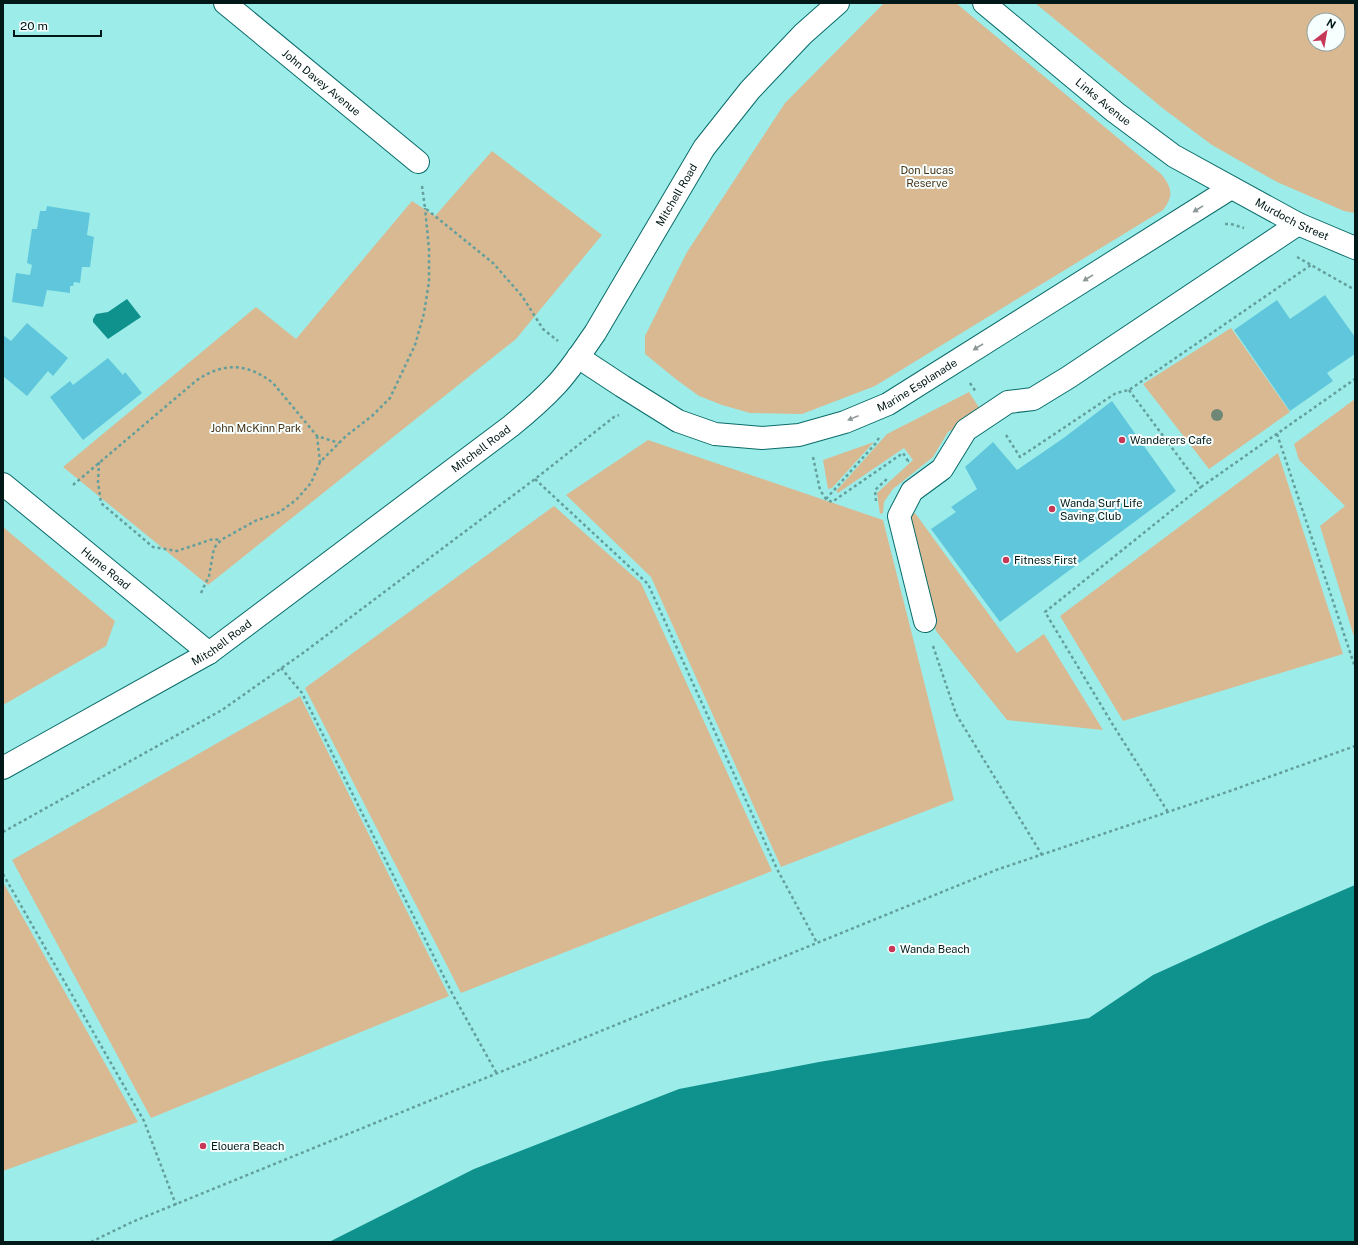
<svg xmlns="http://www.w3.org/2000/svg" width="1358" height="1245" font-family="'Public Sans',sans-serif">
<style>
.green{fill:#d9b992;fill-rule:evenodd}
.water{fill:#0f918e}
.building{fill:#5fc6db}
.lines{fill:none;stroke-linecap:round;stroke-linejoin:round}
.minor-casing{stroke:#0a6b69;stroke-width:24}
.path{stroke:#639f9c;stroke-width:2.5;stroke-dasharray:3 3;stroke-linecap:butt}
.minor{stroke:#fff;stroke-width:22}
.tree{fill:#6e8776}
.oneway{fill:#8c9797}
.poi-dot{fill:#c73758;stroke:#f7fffe;stroke-width:1.5}
.labels{text-anchor:middle;dominant-baseline:central;stroke-width:4;stroke-linejoin:round;paint-order:stroke}
.street-label{font-size:11px;fill:#001817;stroke:#f7fffe}
.park-label{font-size:11px;fill:#493418;stroke:#f7fffe}
.poi-label{font-size:11px;fill:#001817;stroke:#f7fffe;text-anchor:start}
</style>
<rect width="100%" height="100%" fill="#9cede9"/>
<!-- green -->
<path class="green" d="M884,3H956L1161,174C1172,187 1174,196 1163,210L875,386L802,414L750,413L722,405L699,396L677,380L645,354V336L687,252L785,103Z
M1035,3H1355V213L1344,211L1277,182L1212,145L1165,110ZM1314,20H1338V44H1314Z
M492,151L602,235L516,339L208,585L63,467L256,307L296,339L412,201L435,216Z
M1231,328L1290,412L1209,469L1143,384Z
M969,392L982,412L979,415L948,432L933,457L893,489L884,502L883,513L880,514L877,493L913,460L904,448L838,493L836,491L887,434Z
M1355,399V640L1320,526L1345,506L1299,460L1294,444Z
M648,440L883,520L954,800L781,867L651,577L566,495Z
M874,442L832,488L828,489L823,460Z
M1278,453L1343,654L1123,721L1060,616Z
M554,506L641,583L772,871L461,993L305,688Z
M915,513L1017,653L1044,634L1103,730L1007,720L936,631L905,518Z
M3,527L115,621L106,646L3,705Z
M300,696L449,996L151,1118L12,860Z
M3,882L138,1122L3,1171Z"/>
<!-- water -->
<path class="water" d="M127,299L141,317L108,339L93,322V319L96,314L108,312Z
M1355,885V1242H329L474,1169L679,1089L819,1062L1089,1018L1153,975L1267,923Z"/>
<!-- building -->
<path class="building" d="M47,206L90,213L87,235L94,237L90,267H82L80,283L74,282L73,286H70V293L47,290L43,307L12,302L16,273L30,275L32,265L27,263L32,229H37L40,211H46Z
M1325,295L1355,337V354L1327,373L1333,381L1290,411L1234,330L1277,300L1290,319Z
M27,323L68,358L53,376L48,371L27,396L3,376V335L11,341Z
M108,358L123,375L125,372L142,393L83,440L50,397L70,381L73,385Z
M1112,401L1176,491L1000,622L931,529L956,512L951,507L977,489L965,467L993,442L1017,470L1065,437Z"/>
<g class="lines">
<defs>
<g id="minor">
<path id="s1" d="M225,3L418,162"/>
<path id="s2" d="M984,3L1115,112L1174,156L1298,224L1355,248"/>
<path id="s3" d="M578,357L622,386L678,421L715,434L762,438L799,435L845,422L888,404L1231,188"/>
<path id="s4" d="M3,484L209,653"/>
<path d="M925,621L899,516L912,491L942,469L966,430L1008,402L1033,399L1069,377L1298,224"/>
<path id="s5" d="M3,768L209,653L511,426C527,413 542,400 556,385C571,369 583,350 595,333L704,148L750,90L803,34L838,3"/>
</g>
</defs>
<!-- minor casing -->
<use href="#minor" class="minor-casing"/>
<!-- path -->
<path class="path" d="M422,186L425,208L493,263L522,296L543,329L558,341
M1225,224H1231L1244,228
M1297,257L1355,290
M970,383L976,392
M1129,390L1201,487L1045,612L1113,725L1168,812
M1277,434L1355,667
M1006,435L1020,457L1116,393L1129,390L1311,265
M317,436L320,462
M813,457L820,490L826,499L832,502L903,453L908,461H907
M99,462L98,482L101,503L153,547L177,551L213,539L220,540
M535,479L648,584L777,869L817,943
M73,485L197,380C224,362 247,363 273,383L317,436L339,443
M1201,487L1355,379
M826,499L876,443L880,436
M876,501L875,490L888,478
M201,593L209,576L214,548L221,540L255,521L278,513L296,500L311,483L320,462L346,436L372,416L390,398L415,345L424,313L429,282V249L425,208
M933,646L956,714L1042,855
M281,668L302,693L453,995L497,1074
M3,832L222,710L303,653L535,479L614,417L619,415
M3,874L144,1121L176,1205
M91,1242L132,1222L996,870L1230,791L1355,746"/>
<!-- minor -->
<use href="#minor" class="minor"/>
</g>
<!-- trees -->
<circle class="tree" cx="1217" cy="415" r="6"/>
<!-- one-way arrows -->
<defs><path id="oneway-solid" d="M-6-.8H1V-3.2L6.5 0L1 3.2V.8H-6Z"/></defs>
<g class="oneway">
<use href="#oneway-solid" transform="translate(1198 209) rotate(148)"/>
<use href="#oneway-solid" transform="translate(1088 278) rotate(148)"/>
<use href="#oneway-solid" transform="translate(978 347) rotate(148)"/>
<use href="#oneway-solid" transform="translate(853 418) rotate(158)"/>
</g>
<!-- markers -->
<g class="poi-dot">
<circle cx="1122" cy="440" r="4"/>
<circle cx="1052" cy="509" r="4"/>
<circle cx="1006" cy="560" r="4"/>
<circle cx="892" cy="949" r="4"/>
<circle cx="203" cy="1146" r="4"/>
</g>
<g class="labels">
<!-- street labels -->
<g class="street-label">
<text stroke="none"><textPath href="#s1" startOffset="125">John Davey Avenue</textPath></text>
<text stroke="none"><textPath href="#s2" startOffset="155">Links Avenue</textPath></text>
<text stroke="none"><textPath href="#s5" startOffset="900">Mitchell Road</textPath></text>
<text stroke="none"><textPath href="#s2" startOffset="378">Murdoch Street</textPath></text>
<text stroke="none"><textPath href="#s3" startOffset="371">Marine Esplanade</textPath></text>
<text stroke="none"><textPath href="#s5" startOffset="576">Mitchell Road</textPath></text>
<text stroke="none"><textPath href="#s4" startOffset="133">Hume Road</textPath></text>
<text stroke="none"><textPath href="#s5" startOffset="252">Mitchell Road</textPath></text>
</g>
<!-- park labels -->
<g class="park-label">
<text x="927" y="170">Don Lucas<tspan x="927" dy="13">Reserve</tspan></text>
<text x="256" y="428">John McKinn Park</text>
</g>
<!-- poi labels -->
<g class="poi-label">
<text x="1130" y="440">Wanderers Cafe</text>
<text x="1060" y="503">Wanda Surf Life<tspan x="1060" dy="13">Saving Club</tspan></text>
<text x="1014" y="560">Fitness First</text>
<text x="900" y="949">Wanda Beach</text>
<text x="211" y="1146">Elouera Beach</text>
</g>
</g>
<!-- border -->
<rect width="1358" height="1245" fill="none" stroke="#001817" stroke-width="8"/>
<!-- north arrow -->
<g transform="translate(1326 32) rotate(31)"><circle r="19" fill="#f7fffe" stroke="#94a3a2"/>
<path d="M0-3L7 15L0 10L-7 15Z" fill="#c73758"/>
<text y="-6" font-size="11" font-weight="bold" text-anchor="middle" fill="#001817">N</text>
</g>
<!-- scale -->
<path d="M14 30v6h87v-6" fill="none" stroke="#001817" stroke-width="2"/>
<text x="20" y="30" font-size="12" fill="#001817" stroke="#f7fffe" stroke-width="3" paint-order="stroke">20 m</text>
</svg>
